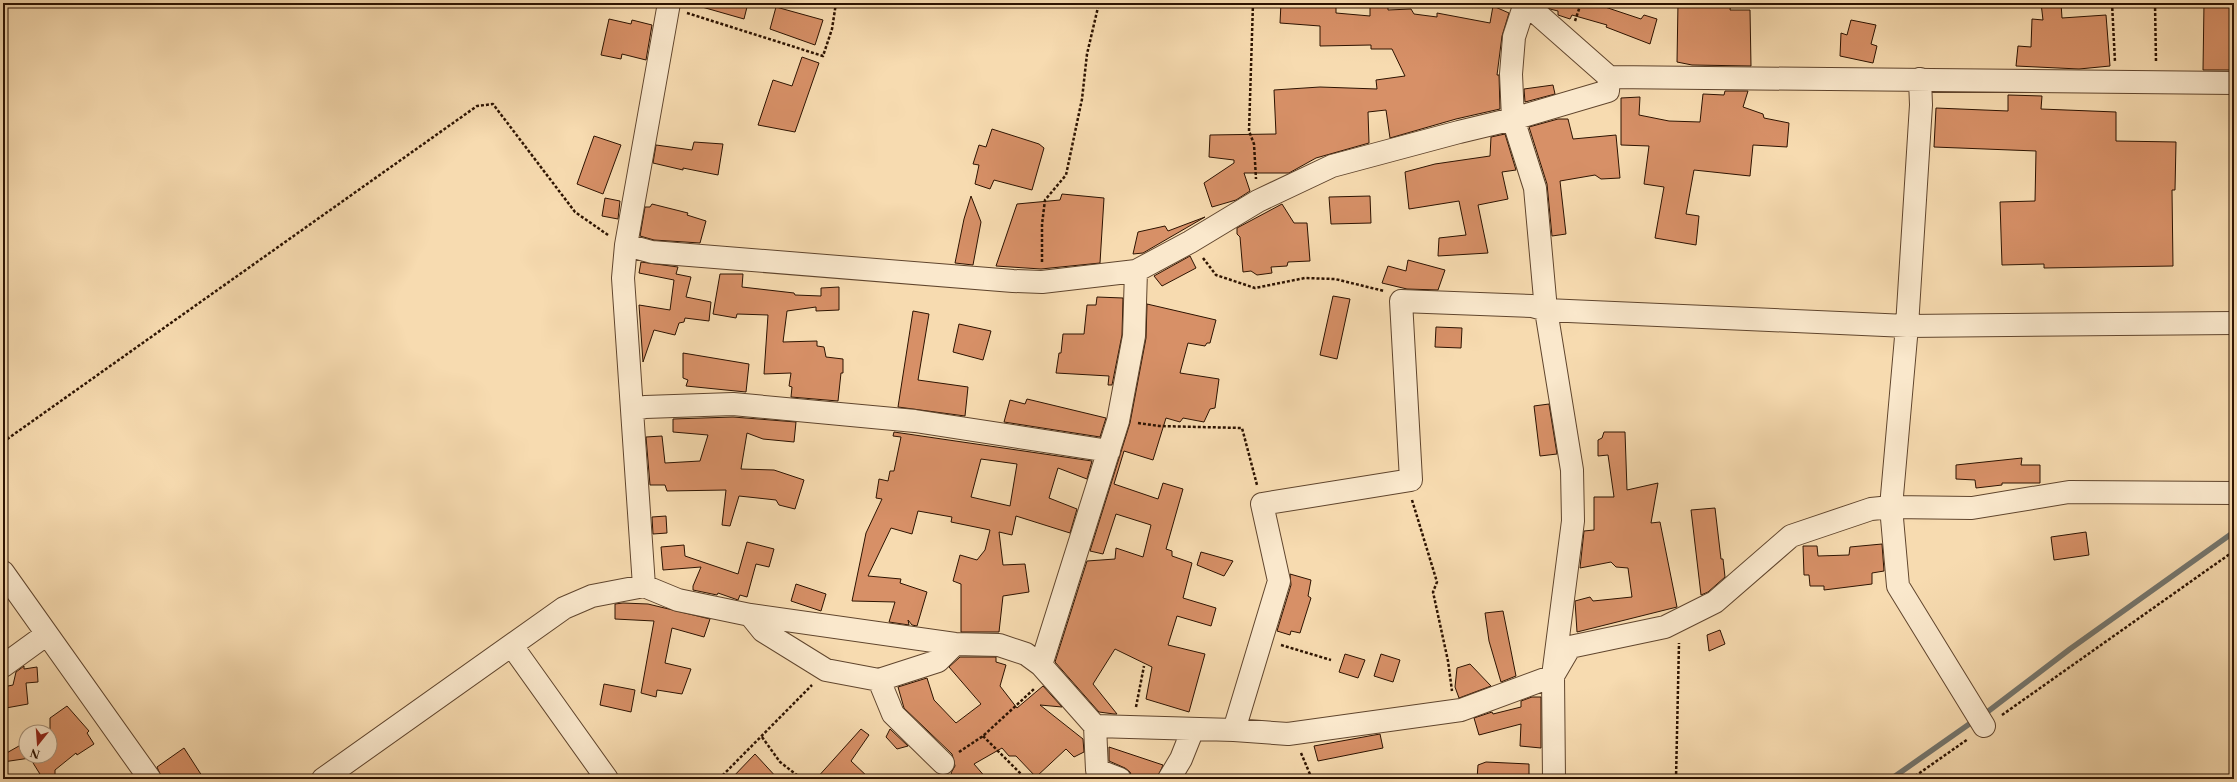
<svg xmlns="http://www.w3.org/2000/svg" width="2237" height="782" font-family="'Libre Caslon Text',serif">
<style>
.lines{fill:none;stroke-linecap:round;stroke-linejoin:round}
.stream{stroke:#74766e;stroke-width:5.5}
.building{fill:#d79067;stroke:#2d1301;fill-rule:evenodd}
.street-casing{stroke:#60452d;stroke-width:24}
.path{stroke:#2d1301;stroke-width:2.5;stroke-dasharray:3 2;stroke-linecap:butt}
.street{stroke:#fae8cc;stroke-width:22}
</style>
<rect width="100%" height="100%" fill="#f7dbb0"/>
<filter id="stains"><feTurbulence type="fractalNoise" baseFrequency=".005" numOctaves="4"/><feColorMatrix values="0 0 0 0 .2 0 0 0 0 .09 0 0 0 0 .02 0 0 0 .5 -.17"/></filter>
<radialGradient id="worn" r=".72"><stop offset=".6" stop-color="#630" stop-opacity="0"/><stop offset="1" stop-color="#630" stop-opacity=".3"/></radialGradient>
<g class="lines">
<!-- stream -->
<path class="stream" d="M1982,716L2070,649L2234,532
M1891,779L1975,720"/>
</g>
<!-- building -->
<path class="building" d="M703,3H748L744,19L702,7Z
M1281,3H1336V13L1370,16V3H1388V10L1411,9L1414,14L1437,17V13L1490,23L1493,6L1509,13L1502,36L1497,75H1499L1500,109L1456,119L1390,138L1386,110L1368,112L1369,143L1316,158L1289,173H1244L1250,191L1236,200L1212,207L1204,183L1234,163V160L1209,157L1210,135L1276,134L1274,90L1320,87L1377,89L1376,80L1405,76L1392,49H1371V45L1320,46V26L1280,23Z
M1546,3H1593L1641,19L1644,15L1657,19L1650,44L1606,27L1607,25L1572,15L1570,19L1558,15V11L1550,9Z
M1678,3H1731L1730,10H1750L1751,66L1692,65L1677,62Z
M2041,3H2061L2062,18L2106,15L2110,66L2079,69L2016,66L2018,46L2031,47L2032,19L2043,20Z
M2204,3H2234V70H2203Z
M776,7L823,20L815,45L770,29Z
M609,19L631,24L632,20L652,25L646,60L622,54L621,59L601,55Z
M1851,20L1876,25L1871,44L1877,46L1873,63L1840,56L1841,33L1847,35Z
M802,57L819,63L795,132L758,125L773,80L792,86Z
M1553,85L1555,94L1525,102L1524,89Z
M1725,91H1748L1743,107L1763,114L1764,118L1789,123L1787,147L1753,145L1750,176L1694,170L1686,214L1699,216L1696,245L1655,238L1664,187L1644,184L1649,146L1621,145V98L1640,97L1639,115L1669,121L1700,122L1703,94L1724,95Z
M2008,95L2042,96L2041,109L2116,112V141L2176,142L2175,190H2172L2173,266L2044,268V264L2002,265L2000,202L2035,201L2036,151L1934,147L1936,108L2008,111Z
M1558,119H1568L1573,139L1616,135L1620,178L1601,179L1595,175L1560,181L1566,234L1552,236L1547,184L1529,127Z
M992,129L1039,144L1044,148L1032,190L994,180L990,189L975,184L979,165L973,164L979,145L986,147Z
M1505,134L1516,170L1502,172L1508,199L1478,205L1488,253L1438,256L1439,238L1466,235L1459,201L1409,209L1405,172L1435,164L1490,156L1491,137Z
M594,136L621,145L603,194L577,184Z
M694,142L723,144L718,175L683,168V170L653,163L656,145L692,150Z
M1062,194L1104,198L1100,263L1041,269L996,266L1017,204L1060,200Z
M971,196L981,222L973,265L955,263L964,219Z
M1370,196L1371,223L1331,224L1329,197Z
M605,198L620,201L618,219L602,216Z
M652,204L688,213L687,215L706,221L700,243L654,240L640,236L645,207H650Z
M1282,204L1294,223H1307L1310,261L1288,262L1287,266L1271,267L1272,273L1257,275L1251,271L1243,272L1240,237L1237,234V228Z
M1205,217L1143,253L1133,254L1138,232L1165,226L1168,231Z
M1190,256L1196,268L1162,286L1154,276Z
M1408,260L1445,270L1438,290L1407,289L1382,283L1388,266L1406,271Z
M641,262L678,267L676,274L691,277L686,297L711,302L709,321L685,318L684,322L679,323L675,335L654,330L643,362L639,305L670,310L674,280L639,273Z
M720,274H743L742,287L794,293L795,295L821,296V288L839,287V310L816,311V307L787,311L783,342L817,341V346L824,347L826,357L843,359V373H841L838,401L791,397L792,387L789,386L791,373L764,374L768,315L737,314L736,318L713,314Z
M1333,296L1350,299L1337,359L1320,355Z
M1097,297L1123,298L1122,335L1112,385H1108L1109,376L1056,373L1059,353H1061L1063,334H1084L1087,305H1096Z
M1147,304L1216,320L1210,343H1207L1205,346L1188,343L1180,373L1219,379L1215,408L1210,409L1204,422L1183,418L1180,422L1166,418L1153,460L1124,451L1114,484L1158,499L1163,483L1183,489L1166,549L1172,551V556L1192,563L1183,598L1216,608L1211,626L1177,616L1168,645L1205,654L1189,712L1146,699L1152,667L1115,649L1093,684L1117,714H1114L1099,712L1055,662L1087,561L1115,559L1116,548L1143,557L1151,525L1116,514L1103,554L1090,551L1130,423L1146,338Z
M913,311L929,314L918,380L968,387L965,416L898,407Z
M959,324L991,331L983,360L953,352Z
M1436,327L1462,328L1461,348L1435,347Z
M683,353L749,364L746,392L686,386L688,380L683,378Z
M1027,399L1106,418L1100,437L1004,422L1010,400L1025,404Z
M1549,404L1557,454L1540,456L1534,406Z
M733,417L796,422L794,442L763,439L747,433L741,469L774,470L804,480L795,509L779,505L776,500L739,496L730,526L722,525L726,490L667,491L665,485H650L646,437L662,436L665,463L700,461L708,435L673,432V419Z
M894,432L1092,461L1087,479L1058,468L1049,498L1077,509L1070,533L1016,516L1012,535L999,532L1003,565L1025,564L1029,592L1003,596L999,632H961V584L953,581L960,555L977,560L985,550L990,530L951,522L952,517L918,511L912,534L891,528L868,576L901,579L900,583L927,592L917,626L912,625L908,620L909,625L889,622L895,602L852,601L866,533L882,499L876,498L879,479L888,481L890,471H894L901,437L893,436ZM981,459L1017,464L1010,506L971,497Z
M1604,432H1625L1627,490L1658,483L1651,523L1660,522L1677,607L1577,632L1575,601L1590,597L1593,601L1632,597L1628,568L1616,567L1611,562L1580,568L1584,531L1594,530V497H1614L1608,455L1598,456V440L1602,438Z
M2022,458L2021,465H2040V483H2002V485L1976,488L1975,480L1956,479V465Z
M1715,508L1721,559H1723L1725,577L1708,592L1701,595L1691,510Z
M666,516L667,533L653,534L652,517Z
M2086,532L2089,555L2054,560L2051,537Z
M747,542L774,549L769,567L756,564L747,597L740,595L738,600L718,593L717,595L693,590V586L701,567L663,570L661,547L684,545L685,556L738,574Z
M1882,544L1884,571L1872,573V584L1824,590V586H1810L1809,575H1804L1803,546H1817L1818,556L1849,555L1850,547Z
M1201,552L1233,561L1224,576L1197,565Z
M1290,574L1311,580L1308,596L1311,598L1300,633L1291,631L1290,635L1277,631L1291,585Z
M796,584L826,594L821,611L791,601Z
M623,603L648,604L710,619L704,637L672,628L665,663L691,669L682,694L657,690L656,697L641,693L654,621L615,619V604Z
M1503,611L1516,676L1501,682L1489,641L1485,613Z
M1720,630L1725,644L1709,651L1707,635Z
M1345,654L1365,660L1358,678L1339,672Z
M1381,654L1400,660L1393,682L1374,676Z
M960,657H996V662L1006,665L1000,686L1017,708L1043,686L1062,707L1040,705L1083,739L1084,752L1074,757L1066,749L1036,777L1016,756H1009L1002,748L974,764L987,779H956L951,773L955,766L952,754L904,708L898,687L927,678L934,700L956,723L981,704L949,667Z
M1470,664L1491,686L1459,698L1455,687L1457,668Z
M24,666V669L37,667L38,682L26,683L28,704L6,708L3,701V687L13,685L16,672Z
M604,684L635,690L631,712L600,705Z
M1532,697H1541V748L1520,746L1521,724L1479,735L1474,718L1492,712L1493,714L1521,707V701Z
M67,706L89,731L87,733L94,744L77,755L76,753L55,770V775L46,779H43L30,758L3,762V755L26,742V756H50V732H45L50,729V718Z
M861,729L869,735L851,761L870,779H816Z
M890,729L908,746L897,749L886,737Z
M1380,734L1383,748L1318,761L1314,746Z
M1109,747L1163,765L1157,779L1132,777L1130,772L1125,768L1109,761Z
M184,748L204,779H162L157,767Z
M755,754L778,779H731Z
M1486,762L1529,764V779H1477L1478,765Z"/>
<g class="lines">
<defs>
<path id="street" d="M1525,3L1514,37L1511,74L1513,119L1535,188L1546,310L1572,470L1573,521L1553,676L1554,779
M1525,3L1609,77L2234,83
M1920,79L1921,105L1907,326L1891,507L1898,586L1984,726
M626,245L652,252L1013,281L1042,282L1136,271L1190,242L1258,201L1332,166L1459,132L1513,119L1608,91L1609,77
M632,410L645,407L733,404L915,421L1109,451
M3,572L150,779
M644,586L623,278L626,245L669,3
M750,615L763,631L826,670L879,680L938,661L955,644
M512,646L607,779
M1041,665L1118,421L1134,336L1136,271
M3,666L47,634
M879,680L893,714L943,763
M1095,726L1234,730L1288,734L1461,710L1553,676L1570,647L1665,627L1715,602L1791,536L1871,509L1891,507L1972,508L2069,492L2234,493
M1234,730L1279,581L1262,504L1411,480L1401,301L1532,306L1546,310L1907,326L2234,323
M323,779L564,608L592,596L644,586L678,600L750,615L955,644L999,645L1026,654L1041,665L1095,726L1097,770L1120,779
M1169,779L1181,759L1193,729"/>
</defs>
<!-- street casing -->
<use href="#street" class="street-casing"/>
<!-- path -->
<path class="path" d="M1253,3L1249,131L1254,144L1256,179
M2112,3L2115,62
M2155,3L2156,62
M687,13L823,56L832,29L836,3
M1575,21L1581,3
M1203,258L1216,275L1255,288L1305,278L1335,279L1384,291
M1042,262V224L1045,200L1066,175L1082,99L1087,54L1099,3
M1138,423L1159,426L1242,428L1257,485
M3,442L477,106L493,104L575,212L608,235
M1412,500L1437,582L1433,592L1448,661L1452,691
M1281,645L1331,660
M1136,707L1144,666
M2002,715L2234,551
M983,736L1026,779
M762,737L780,762L802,779
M959,752L983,736L1034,689
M1301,753L1312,779
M719,779L812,685
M1676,779L1679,643
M1911,779L1968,739"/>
<!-- street -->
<use href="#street" class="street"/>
</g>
<!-- margin -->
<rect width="2237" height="782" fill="none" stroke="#f7dbb0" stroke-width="16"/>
<rect x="4" y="4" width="2229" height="774" fill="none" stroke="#2d1301" stroke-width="2"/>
<rect x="8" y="8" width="2221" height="766" fill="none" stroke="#2d1301"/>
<!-- north arrow -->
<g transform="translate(38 744) rotate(197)"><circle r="19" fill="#fae8cc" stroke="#a8937b"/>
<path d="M0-3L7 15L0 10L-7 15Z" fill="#8f2418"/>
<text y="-6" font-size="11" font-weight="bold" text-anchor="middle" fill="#2d1301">N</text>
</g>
<rect width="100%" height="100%" filter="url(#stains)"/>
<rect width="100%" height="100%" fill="url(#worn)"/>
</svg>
